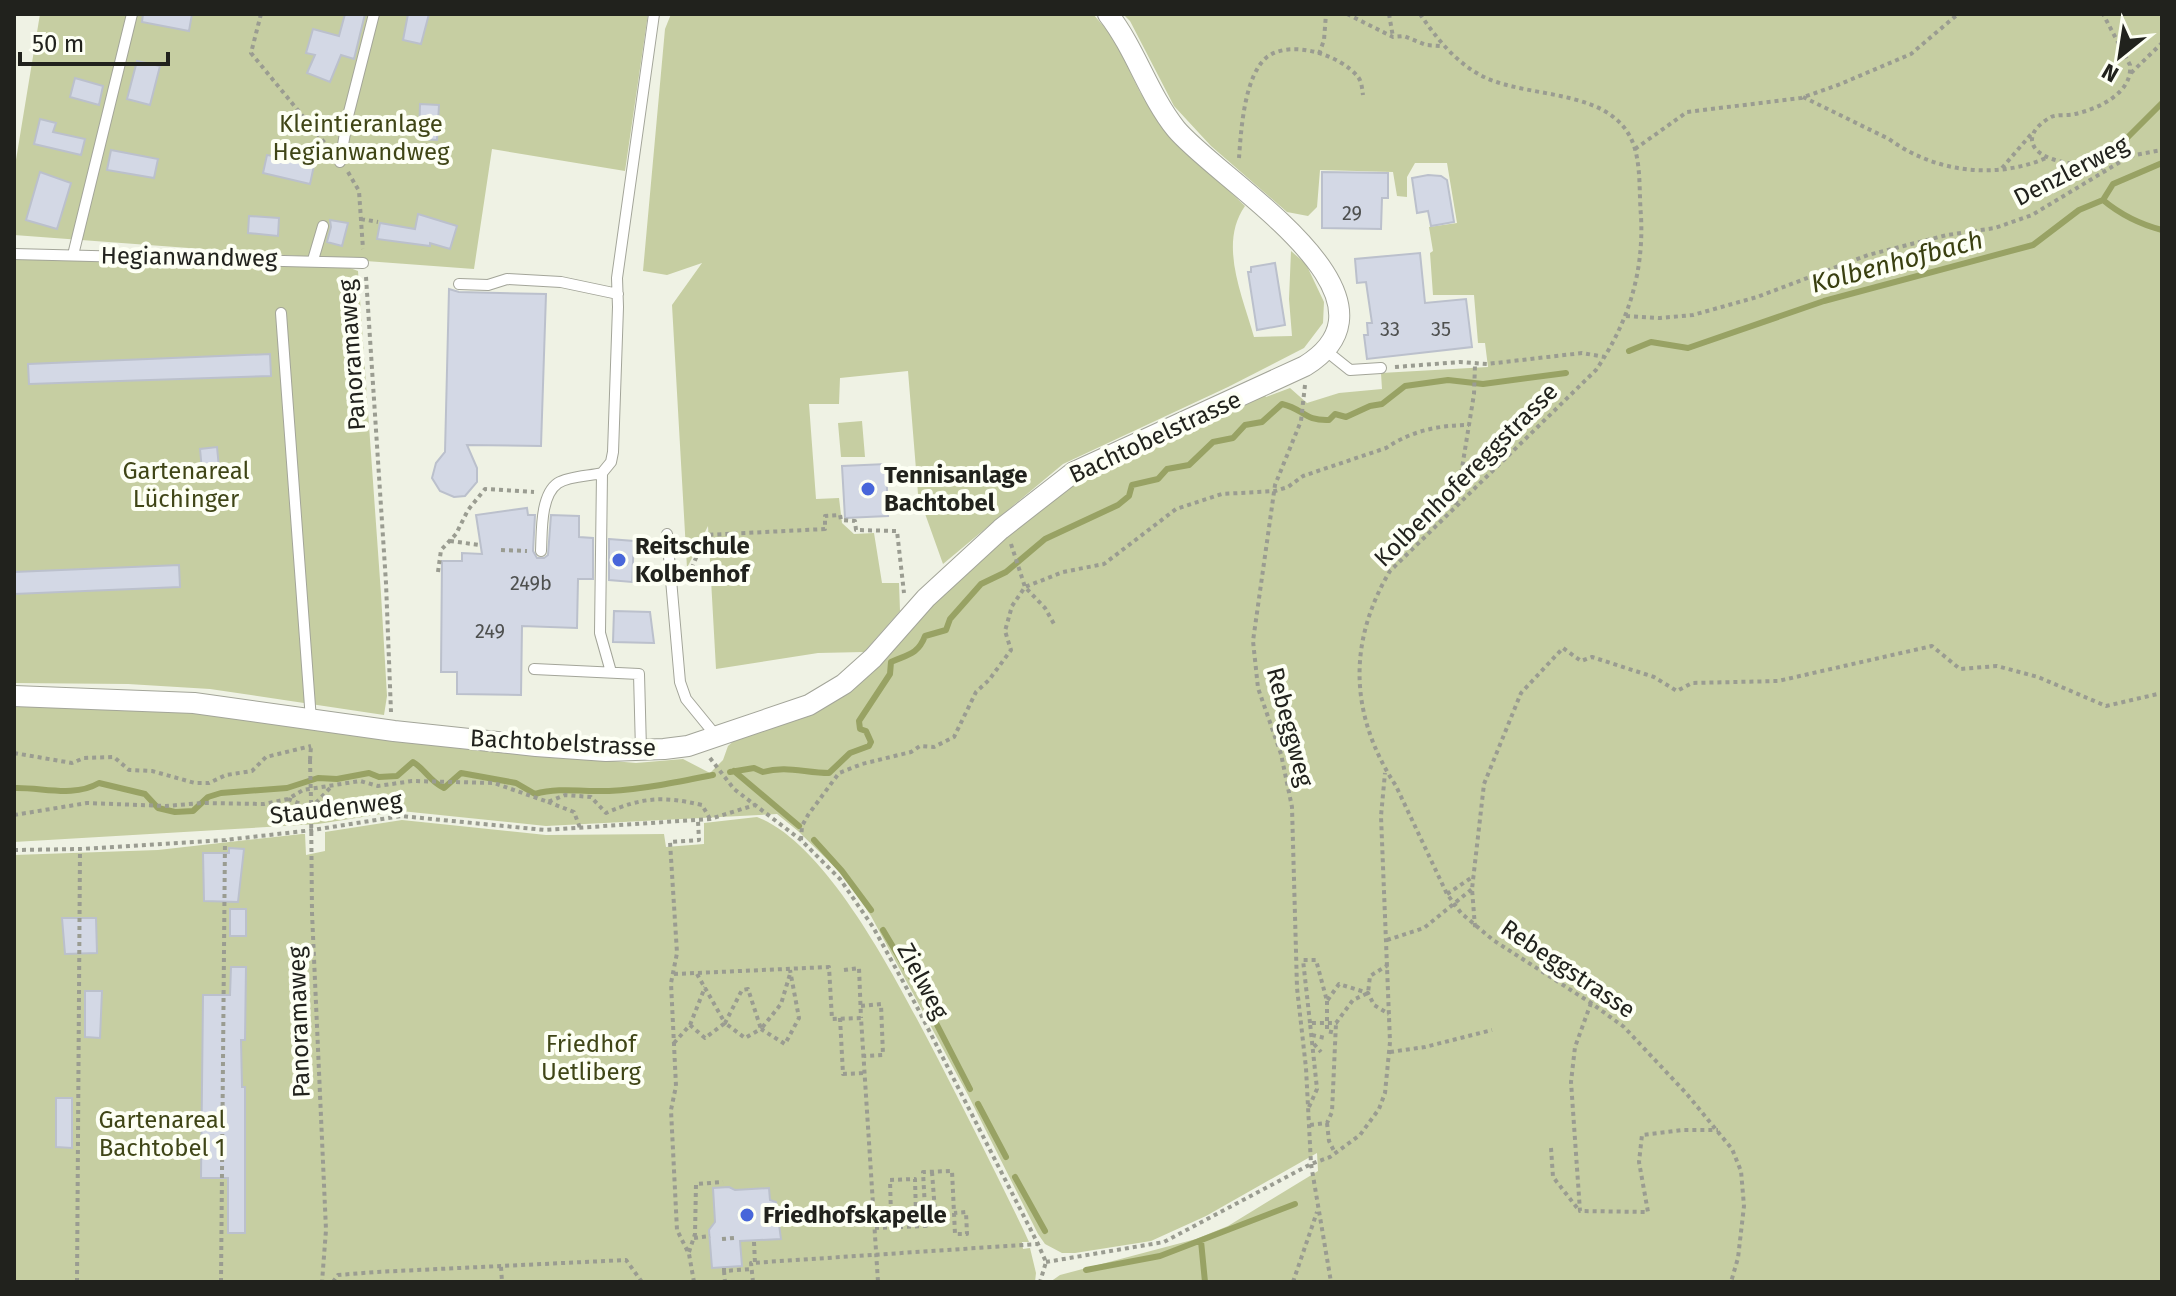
<svg xmlns="http://www.w3.org/2000/svg" width="2176" height="1296" font-family="'Fira Sans',sans-serif">
<style>
.green{fill:#c6cea2}
.lines{fill:none;stroke-linecap:round;stroke-linejoin:round}
.stream{stroke:#98a264;stroke-width:6}
.building{fill:#d3d8e5;stroke:#bbc0cc;stroke-width:2}
.service-casing{stroke:#a3a599;stroke-width:12}
.minor-casing{stroke:#a3a599;stroke-width:22}
.path{stroke:#9a9c91;stroke-width:4;stroke-dasharray:4 4;stroke-linecap:butt}
.service{stroke:#fff;stroke-width:10}
.minor{stroke:#fff;stroke-width:20}
.path-bridge{stroke:#9a9c91;stroke-width:4;stroke-dasharray:4 4;stroke-linecap:butt}
.poi-dot{fill:#4866da;stroke:#fdfff4;stroke-width:3}
.labels{text-anchor:middle;dominant-baseline:central;stroke-width:8;stroke-linejoin:round;paint-order:stroke}
.number-label{font-size:20px;fill:#4e504f}
.park-label{font-size:24px;fill:#3f4516;stroke:#fdfff4}
.street-label{font-size:24px;fill:#21221d;stroke:#fdfff4}
.poi-label{font-size:24px;font-weight:bold;fill:#21221d;stroke:#fdfff4;text-anchor:start}
.water-label{font-size:26px;font-style:italic;fill:#3a4010;stroke:#fdfff4}
</style>
<rect width="100%" height="100%" fill="#eff2e4"/>
<!-- green -->
<path class="green" d="M40,14H648L625,171L492,149L474,269L14,235V172Z
M671,14H1093L1113,37L1140,92L1168,133L1245,206C1218,244 1243,297 1254,337L1292,336L1289,299L1291,251L1306,264L1324,302L1323,323L1304,348L1228,387L1063,464L943,564L918,494L908,371L840,378L839,404H809L816,499L839,498L842,523L854,534L874,533L882,583H899L900,611L864,652L818,653L716,669L708,526L687,568L672,305L702,263L667,275L643,271L665,29Z
M1123,14H2162V1282H1050L1060,1275L1196,1239L1228,1226L1318,1171L1317,1153L1206,1216L1151,1241L1075,1253H1062L1045,1244L1038,1234L968,1095L871,916L842,874L798,831L777,814L546,826L401,811L318,824L14,842V706H97L187,711L256,719L362,737L543,755L636,763L683,759L710,773L723,760L728,746L736,739L810,714L1019,523L1078,479L1264,394L1266,397L1290,388L1307,403L1339,393L1382,389L1381,373L1488,367L1485,343H1478L1474,295H1433L1430,253L1433,251L1429,227L1457,223L1447,163H1415L1407,177V197L1397,196L1393,172L1320,170L1317,207L1308,216L1287,212L1211,146L1174,106L1130,21Z
M14,259L219,260L350,268L358,271L381,594L387,696L384,715L210,689L128,684L14,683Z
M862,421L865,457H841L838,423Z
M757,817C830,845 901,989 937,1057C967,1115 996,1173 1024,1231L1029,1242H1022L1023,1249L1030,1248L1036,1273L1035,1282H14V855L158,850L302,834H305L306,855L325,851V832L402,820L546,835L664,834L666,847L704,844V823Z"/>
<g class="lines">
<!-- stream -->
<path class="stream" d="M2121,154L2124,141L2162,103
M2103,200L2113,184L2162,163
M2103,200C2121,215 2139,224 2162,230
M1629,351L1651,342L1688,348L1824,301L2033,245L2079,210L2103,200
M734,771L799,826
M730,772L754,768L763,772C786,765 805,773 829,773L850,753L869,746L871,742L866,731L860,729L859,721L890,674L891,662C906,655 918,655 925,636L946,630L950,619L981,584L1006,572L1045,539L1118,505L1129,496L1132,485L1158,479L1167,469L1189,465L1213,442L1233,438L1245,425L1262,422L1282,404C1304,409 1304,421 1329,420L1335,414L1346,417L1370,406L1382,404L1405,386L1448,380L1483,384L1566,373
M14,788C42,787 73,798 99,783L145,794L158,808L175,812L193,811L208,797L221,793L287,788L318,778L337,779L369,773L379,777L397,776L413,762C425,769 430,782 444,788L461,773L516,783L535,794C559,787 584,792 609,791C644,789 678,782 713,775
M814,840L842,871L871,910
M883,930L924,999
M935,1021L970,1089
M978,1104L1006,1157
M1015,1177L1045,1231
M1201,1241L1205,1282
M1086,1270L1160,1256L1295,1204"/>
</g>
<!-- building -->
<path class="building" d="M143,14H192L189,31L142,22Z
M345,14H365L354,59L341,55L330,82L307,73L315,55L306,53L313,29L339,36Z
M408,14H429L421,44L403,40Z
M137,61L160,66L150,105L127,99Z
M75,78L103,86L99,105L70,97Z
M420,104L439,105L437,140L419,139Z
M40,119L56,123L53,132L85,139L81,155L34,144Z
M282,149L316,156L310,184L263,173L267,155L281,157Z
M111,150L158,159L154,178L107,170Z
M40,172L71,183L57,229L26,220Z
M1322,172L1388,173V198H1382L1381,229L1322,228Z
M1428,175L1441,176L1447,180L1454,222L1431,226L1428,211L1417,213L1412,178Z
M418,214L457,226L450,249L430,243V246L377,239L380,223L415,229Z
M249,216L279,218L278,236L248,233Z
M330,220L348,223L342,246L327,242L331,227Z
M1420,253L1425,303L1466,299L1472,347L1367,359L1364,335H1368L1367,323H1372L1366,282L1357,283L1355,259Z
M1275,263L1285,325L1257,330L1248,272H1251V267Z
M449,289L459,292L546,294L541,446L467,445L477,468V482L465,496L454,497L440,491L432,478L436,463L445,452Z
M270,354L271,376L29,384L28,364Z
M217,447L219,468L202,470L200,449Z
M886,464L888,516L845,518L842,466Z
M527,508L528,515H535L533,551L537,558H544L548,555L551,515L579,516V537L593,538V579H578L577,628L522,626L521,695L457,694V672H441L442,561H462V553L482,554L476,515Z
M609,539L634,541L632,582L609,580Z
M179,565L180,587L14,594V572Z
M614,611L650,612L654,643L613,642Z
M229,848L244,849L238,902L204,901L203,853H229Z
M230,909H246V936H230Z
M62,918H96L97,953L65,954Z
M231,967H246L245,1040H241L242,1087H245V1233H228V1178H201L203,995H230Z
M85,991H102L100,1038L85,1037Z
M56,1098H72V1148L56,1147Z
M729,1187L735,1190L769,1188L770,1200L776,1202L781,1239L740,1241L742,1266L712,1268L709,1230L715,1222L713,1188Z"/>
<g class="lines">
<defs>
<path id="service" d="M340,162L348,116L374,14
M14,254L363,263
M73,255L132,14
M313,260L323,226
M459,284L488,285L507,279L561,282L618,294
M281,313L311,720
M1325,350L1350,370L1381,368
M602,473L611,462L613,452L618,307L617,278L654,14
M667,534L680,682L686,699L717,737
M541,551C542,533 540,495 558,483C569,476 590,476 602,473L600,633L611,672
M534,669L639,674L641,750"/>
<path id="minor" d="M14,696L194,703L394,731L536,746L606,751L664,749L688,746L809,705L844,684L873,658L926,598L1001,529L1074,472L1305,366C1418,296 1219,181 1176,129C1148,94 1136,50 1108,14"/>
</defs>
<!-- service casing -->
<use href="#service" class="service-casing"/>
<!-- minor casing -->
<use href="#minor" class="minor-casing"/>
<!-- path -->
<path class="path" d="M261,14L251,53L328,147
M1347,14L1393,37L1404,36L1426,45L1441,46
M1389,14L1393,37
M1420,14C1437,39 1456,63 1484,77C1532,100 1617,87 1635,149C1641,171 1639,194 1641,216C1644,273 1628,323 1596,370L1390,571C1347,643 1350,716 1396,786L1447,894L1461,913L1493,940L1591,1003L1624,1027L1686,1093L1732,1149L1741,1171L1744,1206L1738,1258L1731,1282
M1319,54L1324,40L1326,14
M2131,73L2162,43
M1803,97L1889,139C1934,172 1995,180 2046,158
M1635,149L1687,112L1801,98L1838,85L1911,54L1958,14
M1239,158C1241,131 1244,76 1267,57C1291,39 1341,55 1358,77C1362,82 1362,89 1363,95
M2002,168L2033,132
M2103,168C2086,165 2034,164 2032,140C2032,130 2042,122 2051,117C2058,114 2067,116 2075,114C2098,109 2133,93 2130,65L2103,14
M348,172L359,191L363,249
M361,219L378,222
M366,277L386,583L391,712
M1626,316L1660,318L1693,315L1757,297L1868,255L1947,235L1995,228L2032,215L2130,156L2162,150
M1395,367L1460,362L1487,364L1582,353L1605,357
M1305,385L1301,421L1275,485L1253,641L1258,688L1281,754L1292,807L1297,988L1306,1068L1311,1164L1331,1282
M1456,505L1474,394L1475,365
M450,541L480,545
M1011,544L1025,587L1045,608L1054,624
M501,550L527,551
M438,572L441,550L456,534L468,510L485,489L534,492
M686,583L705,535L825,529V516L840,515L841,520L855,521L856,530L897,531L904,593
M14,753L72,763L84,758L114,757L129,770L152,771L195,783H209L226,775L252,771L266,757L311,746
M710,758L734,789L801,840L840,879L873,927L917,1007L1038,1244L1046,1262L1040,1282
M310,760L311,746
M288,799L311,808L331,787
M311,800L312,913L326,1230L322,1282
M548,802L574,812L580,828
M14,815L87,803L166,806L202,803L264,804L288,799L303,790L360,781L378,786L412,781L494,783L548,802L565,795L591,797L606,813C643,797 663,796 702,805L710,819
M801,840L802,826L808,815L839,773L862,764L911,752L920,746L934,747L954,737L976,692L989,680L1011,650L1005,631L1012,606L1025,587L1063,572L1104,564L1176,509L1222,494L1275,491L1288,487L1303,476L1386,448C1411,431 1439,425 1469,425
M14,850L80,849L225,840L313,830L401,816L545,830L710,819L755,805
M1447,894L1474,876
M1475,927L1472,889L1484,784L1521,693L1563,648L1581,661L1592,657L1654,677L1677,691L1692,683L1778,681L1932,646L1960,669L1997,666L2038,677L2106,706L2162,693
M1387,940L1424,928L1472,889
M844,970L859,968L861,1018
M674,974L829,967L832,1019L861,1018L878,1282
M697,974L725,1023L742,990L748,989L761,1029L781,1004L790,974
M1327,1001V1031L1336,1033
M1591,1003L1575,1047L1571,1082L1580,1211L1648,1212L1639,1162L1642,1135L1683,1130H1718
M861,1006L881,1004L883,1055L864,1056
M840,1018L843,1074L865,1073
M1310,1023L1303,960H1316L1327,1001L1339,984L1368,993L1374,1005L1389,1014
M690,1025L705,987
M1312,1035L1325,1038
M674,1043L690,1025L705,1038L725,1023L745,1038L761,1029L785,1044L799,1018L790,970
M1314,1044L1321,1052
M1390,1052L1425,1047L1492,1030
M1309,1107L1317,1089L1310,1023H1336L1353,1000L1368,993L1370,976L1388,965
M1327,1123L1329,1141L1335,1153
M1310,1125L1327,1123L1332,1112L1336,1023
M1551,1148L1553,1177L1578,1209
M932,1172L936,1225
M909,1215H916L915,1179L890,1180L891,1215H909L910,1226
M875,1228L926,1226L923,1172L952,1171L955,1234H967L966,1212L954,1213
M694,1238L710,1236
M722,1239L734,1238
M754,1242L755,1263
M689,1252L695,1234L696,1184L723,1182
M1046,1262L1164,1242L1311,1164L1330,1157L1360,1135L1379,1109L1385,1093L1390,1042L1381,816L1385,773
M501,1267L502,1282
M724,1268V1271L752,1269
M724,1271L725,1282
M77,1282L80,849
M221,1282L225,840
M333,1282L338,1275L376,1272L626,1260L642,1282
M545,1282H597
M694,1282L689,1254L677,1230L671,1110L676,1086L671,983L677,953L670,842L699,840L698,821
M753,1282L751,1263L1037,1244
M1293,1282L1317,1212"/>
<!-- service -->
<use href="#service" class="service"/>
<!-- minor -->
<use href="#minor" class="minor"/>
<!-- path-bridge -->
<path class="path-bridge" d="M310,760L311,800"/>
</g>
<!-- markers -->
<g class="poi-dot">
<circle cx="868" cy="489" r="8"/>
<circle cx="619" cy="560" r="8"/>
<circle cx="747" cy="1215" r="8"/>
</g>
<g class="labels">
<!-- number labels -->
<g class="number-label">
<text x="1352" y="213">29</text>
<text x="1390" y="329">33</text>
<text x="1441" y="329">35</text>
<text x="531" y="583">249b</text>
<text x="490" y="631">249</text>
</g>
<!-- park labels -->
<g class="park-label">
<text x="361" y="124">Kleintieranlage<tspan x="361" dy="28">Hegianwandweg</tspan></text>
<text x="186" y="471">Gartenareal<tspan x="186" dy="28">Lüchinger</tspan></text>
<text x="591" y="1044">Friedhof<tspan x="591" dy="28">Uetliberg</tspan></text>
<text x="162" y="1120">Gartenareal<tspan x="162" dy="28">Bachtobel 1</tspan></text>
</g>
<!-- street labels -->
<g class="street-label">
<text transform="translate(2071 171) rotate(-27)">Denzlerweg</text>
<text transform="translate(189 257) rotate(1)">Hegianwandweg</text>
<text transform="translate(352 355) rotate(-94)">Panoramaweg</text>
<text transform="translate(1155 437) rotate(-25)">Bachtobelstrasse</text>
<text transform="translate(1466 475) rotate(-45)">Kolbenhofereggstrasse</text>
<text transform="translate(1290 727) rotate(75)">Rebeggweg</text>
<text transform="translate(563 743) rotate(3)">Bachtobelstrasse</text>
<text transform="translate(336 808) rotate(-7)">Staudenweg</text>
<text transform="translate(1568 969) rotate(34)">Rebeggstrasse</text>
<text transform="translate(923 981) rotate(62)">Zielweg</text>
<text transform="translate(299 1022) rotate(-92)">Panoramaweg</text>
</g>
<!-- poi labels -->
<g class="poi-label">
<text x="884" y="475">Tennisanlage<tspan x="884" dy="28">Bachtobel</tspan></text>
<text x="635" y="546">Reitschule<tspan x="635" dy="28">Kolbenhof</tspan></text>
<text x="763" y="1215">Friedhofskapelle</text>
</g>
<!-- water labels -->
<g class="water-label">
<text transform="translate(1897 262) rotate(-15)">Kolbenhofbach</text>
</g>
</g>
<!-- border -->
<rect width="2176" height="1296" fill="none" stroke="#21221d" stroke-width="32"/>
<!-- north arrow -->
<g transform="translate(2120 56) rotate(210)" stroke="#fdfff4" stroke-width="6" paint-order="stroke">
<path d="M0-6L14 30L0 20L-14 30Z" fill="#21221d"/>
<text y="-12" font-size="22" font-weight="bold" text-anchor="middle" fill="#21221d">N</text>
</g>
<!-- scale -->
<path d="M20 52v12h148v-12" fill="none" stroke="#21221d" stroke-width="4"/>
<text x="32" y="52" font-size="24" fill="#21221d" stroke="#fdfff4" stroke-width="6" paint-order="stroke">50 m</text>
</svg>
